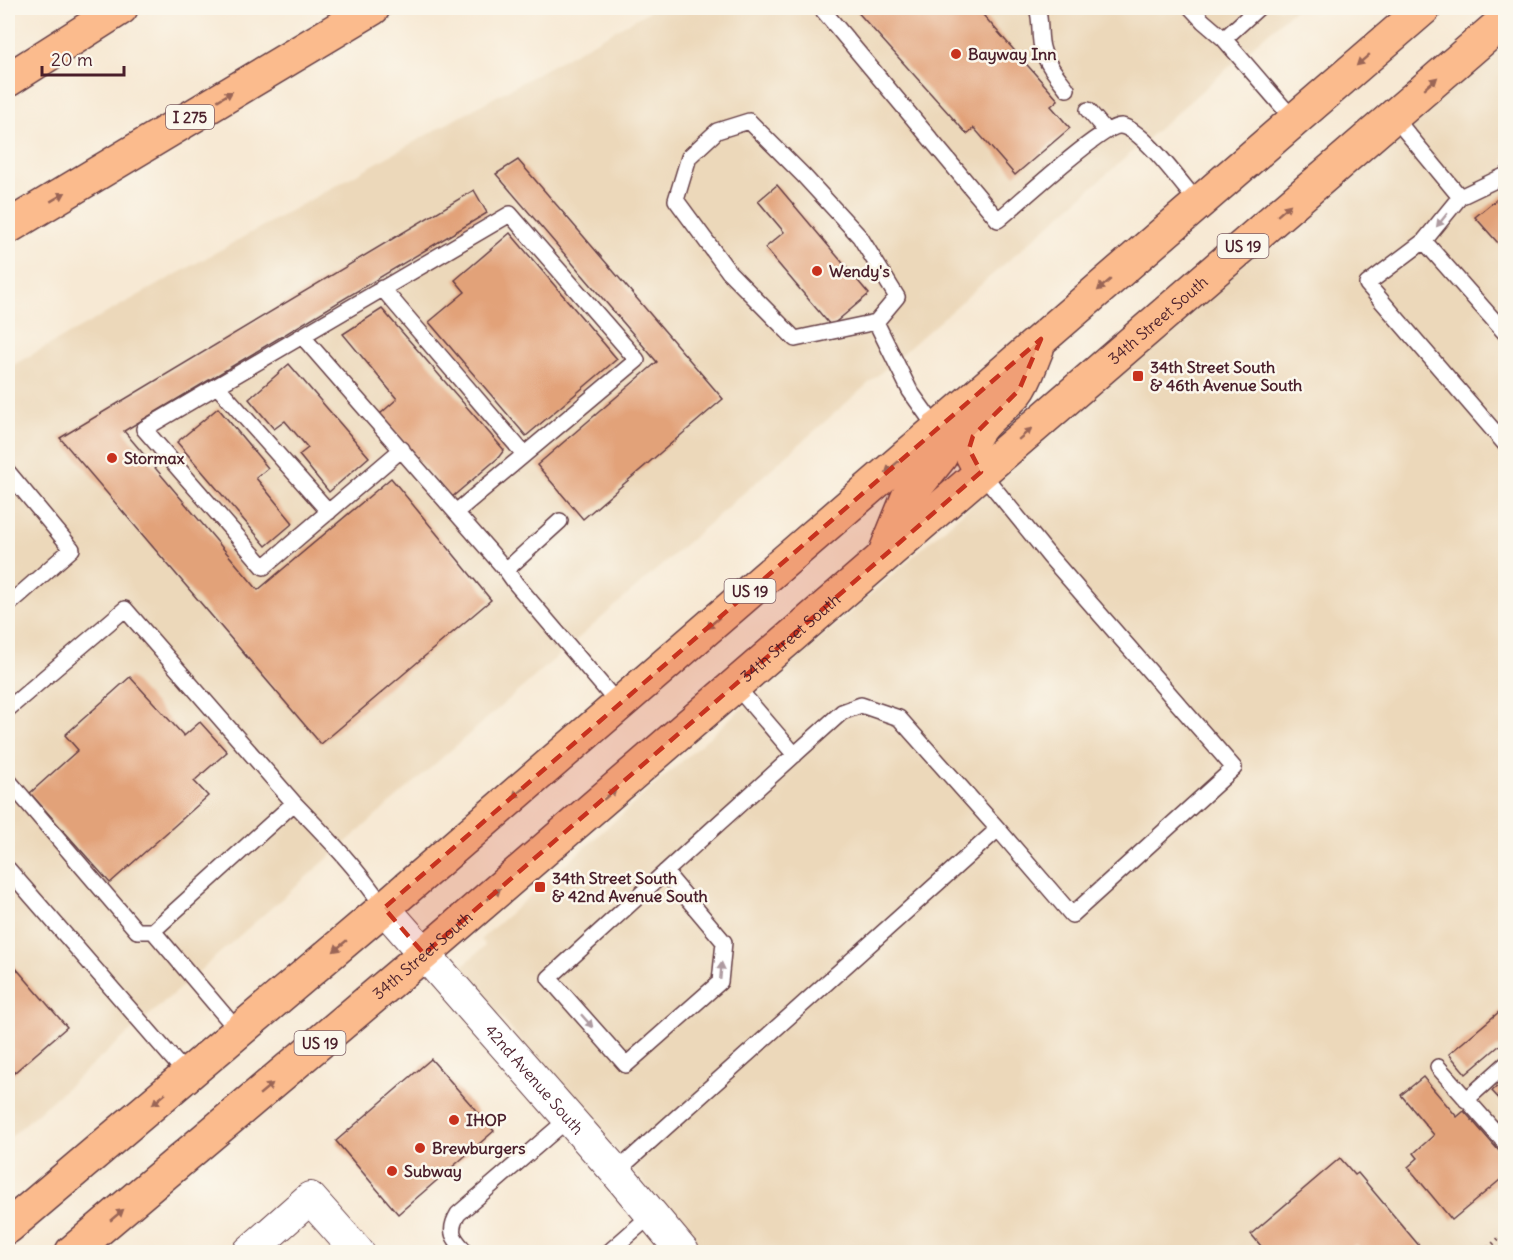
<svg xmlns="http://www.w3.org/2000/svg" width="1513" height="1260" font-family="Delius,sans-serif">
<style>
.built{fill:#ecd8ba}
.building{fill:#e2a279}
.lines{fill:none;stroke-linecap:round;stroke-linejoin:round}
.service-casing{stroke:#643d44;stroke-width:18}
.minor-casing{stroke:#643d44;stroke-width:34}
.trunk-casing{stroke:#643d44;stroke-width:36}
.motorway-casing{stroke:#643d44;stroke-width:36}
.path{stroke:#643d44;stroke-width:4;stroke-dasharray:1.5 4.5;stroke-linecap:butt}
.service{stroke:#fff;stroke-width:15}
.minor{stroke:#fff;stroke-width:32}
.trunk{stroke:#fbbb8d;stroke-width:33}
.motorway{stroke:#fbbb8d;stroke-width:33}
.oneway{fill:#9a6557}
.oneway2{fill:#ae9aa0}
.marked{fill:#c8321e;fill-opacity:0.2;stroke:#c8321e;stroke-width:4.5;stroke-dasharray:12 8;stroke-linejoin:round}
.poi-dot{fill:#c8321e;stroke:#fbf7ec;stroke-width:2}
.labels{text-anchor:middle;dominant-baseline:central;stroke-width:5;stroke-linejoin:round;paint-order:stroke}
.shield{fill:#fbf7ec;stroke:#7f6065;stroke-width:1.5}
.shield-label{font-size:15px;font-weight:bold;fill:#4a1f2b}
.poi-label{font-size:16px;font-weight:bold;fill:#4a1f2b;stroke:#fbf7ec;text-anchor:start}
.street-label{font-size:16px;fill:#4a1f2b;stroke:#fbf7ec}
</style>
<rect width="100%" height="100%" fill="#fbf7ec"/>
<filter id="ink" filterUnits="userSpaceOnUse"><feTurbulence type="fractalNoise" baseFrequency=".0167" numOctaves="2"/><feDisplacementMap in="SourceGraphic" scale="12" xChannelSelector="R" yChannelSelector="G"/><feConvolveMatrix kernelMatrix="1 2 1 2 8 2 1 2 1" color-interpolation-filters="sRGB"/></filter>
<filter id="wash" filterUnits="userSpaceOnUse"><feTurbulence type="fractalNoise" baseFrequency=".008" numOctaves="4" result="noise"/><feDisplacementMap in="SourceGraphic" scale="24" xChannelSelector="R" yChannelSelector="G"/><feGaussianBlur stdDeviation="1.35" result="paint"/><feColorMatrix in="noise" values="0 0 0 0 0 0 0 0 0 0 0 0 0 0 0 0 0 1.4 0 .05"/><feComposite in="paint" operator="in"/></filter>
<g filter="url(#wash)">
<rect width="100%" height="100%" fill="#f7e9d4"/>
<!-- built -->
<path class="built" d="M655,8H1296L8,1139V368Z
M1505,38V1252H704L459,969L485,946L481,939L1266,244Z"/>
<g id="blocks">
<!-- building -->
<path class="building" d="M854,8H977L1058,100L1051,106L1070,128L1015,175L974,128L967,134Z
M518,160L723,399L583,519L537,465L657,362L496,174Z
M777,185L869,294L831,326L765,248L784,232L758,201Z
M474,190L487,213L124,431L258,590L391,478L491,600L321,744L60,438Z
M1506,192V252L1475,217Z
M510,233L617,359L526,436L429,322L465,292L455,280Z
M382,309L504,450L498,458L451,498L380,414L397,399L343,334Z
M289,364L369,457L329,492L299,455L308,448L285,421L274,429L249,399Z
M218,408L268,468L256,478L293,523L266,546L177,442Z
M130,677L184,736L200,722L227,752L194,781L208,796L110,883L30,793L78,750L65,735Z
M8,959L67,1027L8,1078Z
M1506,1006V1040L1466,1074L1449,1054Z
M431,1059L494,1131L398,1214L336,1141Z
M1423,1077L1457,1117L1464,1111L1506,1159V1175L1452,1220L1408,1167L1418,1158L1414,1153L1434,1135L1401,1095Z
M1506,1079V1106L1492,1091Z
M1340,1158L1355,1175L1358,1173L1421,1248L1416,1252H1363L1356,1244L1346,1252H1266L1251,1234Z"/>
</g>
</g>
<g filter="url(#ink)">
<use href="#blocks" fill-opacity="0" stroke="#643d44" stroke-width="1.5"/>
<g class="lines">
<defs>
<path id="service" d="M821,8L998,220C1017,205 1103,124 1121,126C1143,129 1183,186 1198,203
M1037,8C1042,22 1038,37 1043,51C1047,65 1058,77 1067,89
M1191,8L1203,21L1224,39L1294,120
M1224,39L1258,8
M1088,110L1106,131
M1393,116L1460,197
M749,121L803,175L860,237L897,297L876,322L795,339L729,272L676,200L689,157L717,131Z
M1506,175L1460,197L1424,241L1506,334
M1424,241L1367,284L1506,445
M382,288L524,454
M876,322L910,391L937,429
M302,336L144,429L264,567L402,449
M217,386L329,512
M8,472L72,549L8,605
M456,512L637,360L510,214L302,336L506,570
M560,521L506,570L516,584L619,705
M735,685L795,755
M8,709L125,609L294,803
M8,780L137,931H153
M8,869L187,1075
M665,872L724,942L720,982L626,1065L549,978C646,889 744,800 842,712L861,705L899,718L998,829
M238,1031L153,931L294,803C327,837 358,869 384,908
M1438,1067L1506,1144
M1466,1100L1506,1064
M616,1172L998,829L1072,915L1234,768L1050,557L981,472
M466,1252C454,1239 447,1232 458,1214L568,1119
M609,1252L651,1215"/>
<g id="minor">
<path id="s1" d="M384,908L616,1172L683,1252"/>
<path d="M249,1252L310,1198L358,1252"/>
</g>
<g id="trunk">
<path d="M981,472L969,449C978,420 998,413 1017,392C1026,381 1031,362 1037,349"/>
<path d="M886,551L908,497L941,456L943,440L937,429"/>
<path d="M8,1227L384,908L1424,8"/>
<path id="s2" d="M72,1252L424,954L1506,19"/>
</g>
<path id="motorway" d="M8,80L121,8
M8,227L373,8"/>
</defs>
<!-- service casing -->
<use href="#service" class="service-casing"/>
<!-- minor casing -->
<use href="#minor" class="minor-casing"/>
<!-- trunk casing -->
<use href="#trunk" class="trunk-casing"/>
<!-- motorway casing -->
<use href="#motorway" class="motorway-casing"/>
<!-- path -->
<path class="path" d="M1484,1252L1506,1232"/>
<!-- service -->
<use href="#service" class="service"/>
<!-- minor -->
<use href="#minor" class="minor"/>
<!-- trunk -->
<use href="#trunk" class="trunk"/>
<!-- motorway -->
<use href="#motorway" class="motorway"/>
</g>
<!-- one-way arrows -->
<defs><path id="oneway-solid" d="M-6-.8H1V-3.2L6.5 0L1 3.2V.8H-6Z" transform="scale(1.5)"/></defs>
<g class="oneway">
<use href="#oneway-solid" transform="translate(1363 60) rotate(139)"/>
<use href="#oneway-solid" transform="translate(1431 83) rotate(-41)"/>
<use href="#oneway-solid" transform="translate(225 96) rotate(-31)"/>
<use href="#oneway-solid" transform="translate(58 197) rotate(-31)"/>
<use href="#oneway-solid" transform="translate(1284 210) rotate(-41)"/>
<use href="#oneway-solid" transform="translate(1104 285) rotate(139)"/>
<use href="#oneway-solid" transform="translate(1025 434) rotate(-41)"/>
<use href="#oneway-solid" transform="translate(892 467) rotate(139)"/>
<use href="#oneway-solid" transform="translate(713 623) rotate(139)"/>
<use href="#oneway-solid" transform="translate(519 792) rotate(139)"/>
<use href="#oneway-solid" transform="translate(610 794) rotate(-41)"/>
<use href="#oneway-solid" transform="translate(494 894) rotate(-41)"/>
<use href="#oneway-solid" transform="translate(340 946) rotate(140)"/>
<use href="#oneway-solid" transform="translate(266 1089) rotate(-40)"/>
<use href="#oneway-solid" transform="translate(159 1099) rotate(140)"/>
<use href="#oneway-solid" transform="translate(117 1215) rotate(-40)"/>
</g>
<g class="oneway2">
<use href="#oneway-solid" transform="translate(1442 220) rotate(129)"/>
<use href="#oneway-solid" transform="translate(721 971) rotate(-85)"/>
<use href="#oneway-solid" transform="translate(587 1021) rotate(48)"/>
</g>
</g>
<!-- marked area -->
<path class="marked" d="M1041,339L1019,390L973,436L969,449L981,472L424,954L384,908Z"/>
<!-- markers -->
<g class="poi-dot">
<circle cx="956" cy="54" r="6"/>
<circle cx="817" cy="271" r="6"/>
<rect x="1132" y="370" width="12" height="12" rx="3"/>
<circle cx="112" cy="458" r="6"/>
<rect x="534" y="881" width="12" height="12" rx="3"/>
<circle cx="454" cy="1120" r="6"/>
<circle cx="420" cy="1148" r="6"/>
<circle cx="392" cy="1171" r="6"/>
</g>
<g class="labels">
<!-- shield labels -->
<g class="shield">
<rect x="166" y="105" width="48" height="24" rx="4.5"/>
<rect x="1217.5" y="234" width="51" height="24" rx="4.5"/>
<rect x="724.5" y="579" width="51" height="24" rx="4.5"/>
<rect x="294.5" y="1031" width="51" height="24" rx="4.5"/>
</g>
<g class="shield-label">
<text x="190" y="117">I 275</text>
<text x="1243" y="246">US 19</text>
<text x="750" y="591">US 19</text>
<text x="320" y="1043">US 19</text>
</g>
<!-- poi labels -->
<g class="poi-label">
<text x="968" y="54">Bayway Inn</text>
<text x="829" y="271">Wendy's</text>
<text x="1150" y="367">34th Street South<tspan x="1150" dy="18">&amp; 46th Avenue South</tspan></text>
<text x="124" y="458">Stormax</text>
<text x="552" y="878">34th Street South<tspan x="552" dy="18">&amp; 42nd Avenue South</tspan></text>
<text x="466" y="1120">IHOP</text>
<text x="432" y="1148">Brewburgers</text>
<text x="404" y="1171">Subway</text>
</g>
<!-- street labels -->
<g class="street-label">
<text stroke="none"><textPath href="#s2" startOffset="1431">34th Street South</textPath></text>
<text stroke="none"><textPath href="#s2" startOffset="945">34th Street South</textPath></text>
<text stroke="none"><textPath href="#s2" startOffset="459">34th Street South</textPath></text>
<text stroke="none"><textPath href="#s1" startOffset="228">42nd Avenue South</textPath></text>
</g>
</g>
<!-- margin -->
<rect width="1513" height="1260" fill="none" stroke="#fbf7ec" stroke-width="30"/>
<!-- scale -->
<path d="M42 66v9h82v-9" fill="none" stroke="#4a1f2b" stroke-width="3"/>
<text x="51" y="66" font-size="18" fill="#4a1f2b" stroke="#fbf7ec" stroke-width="4.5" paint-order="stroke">20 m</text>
</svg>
